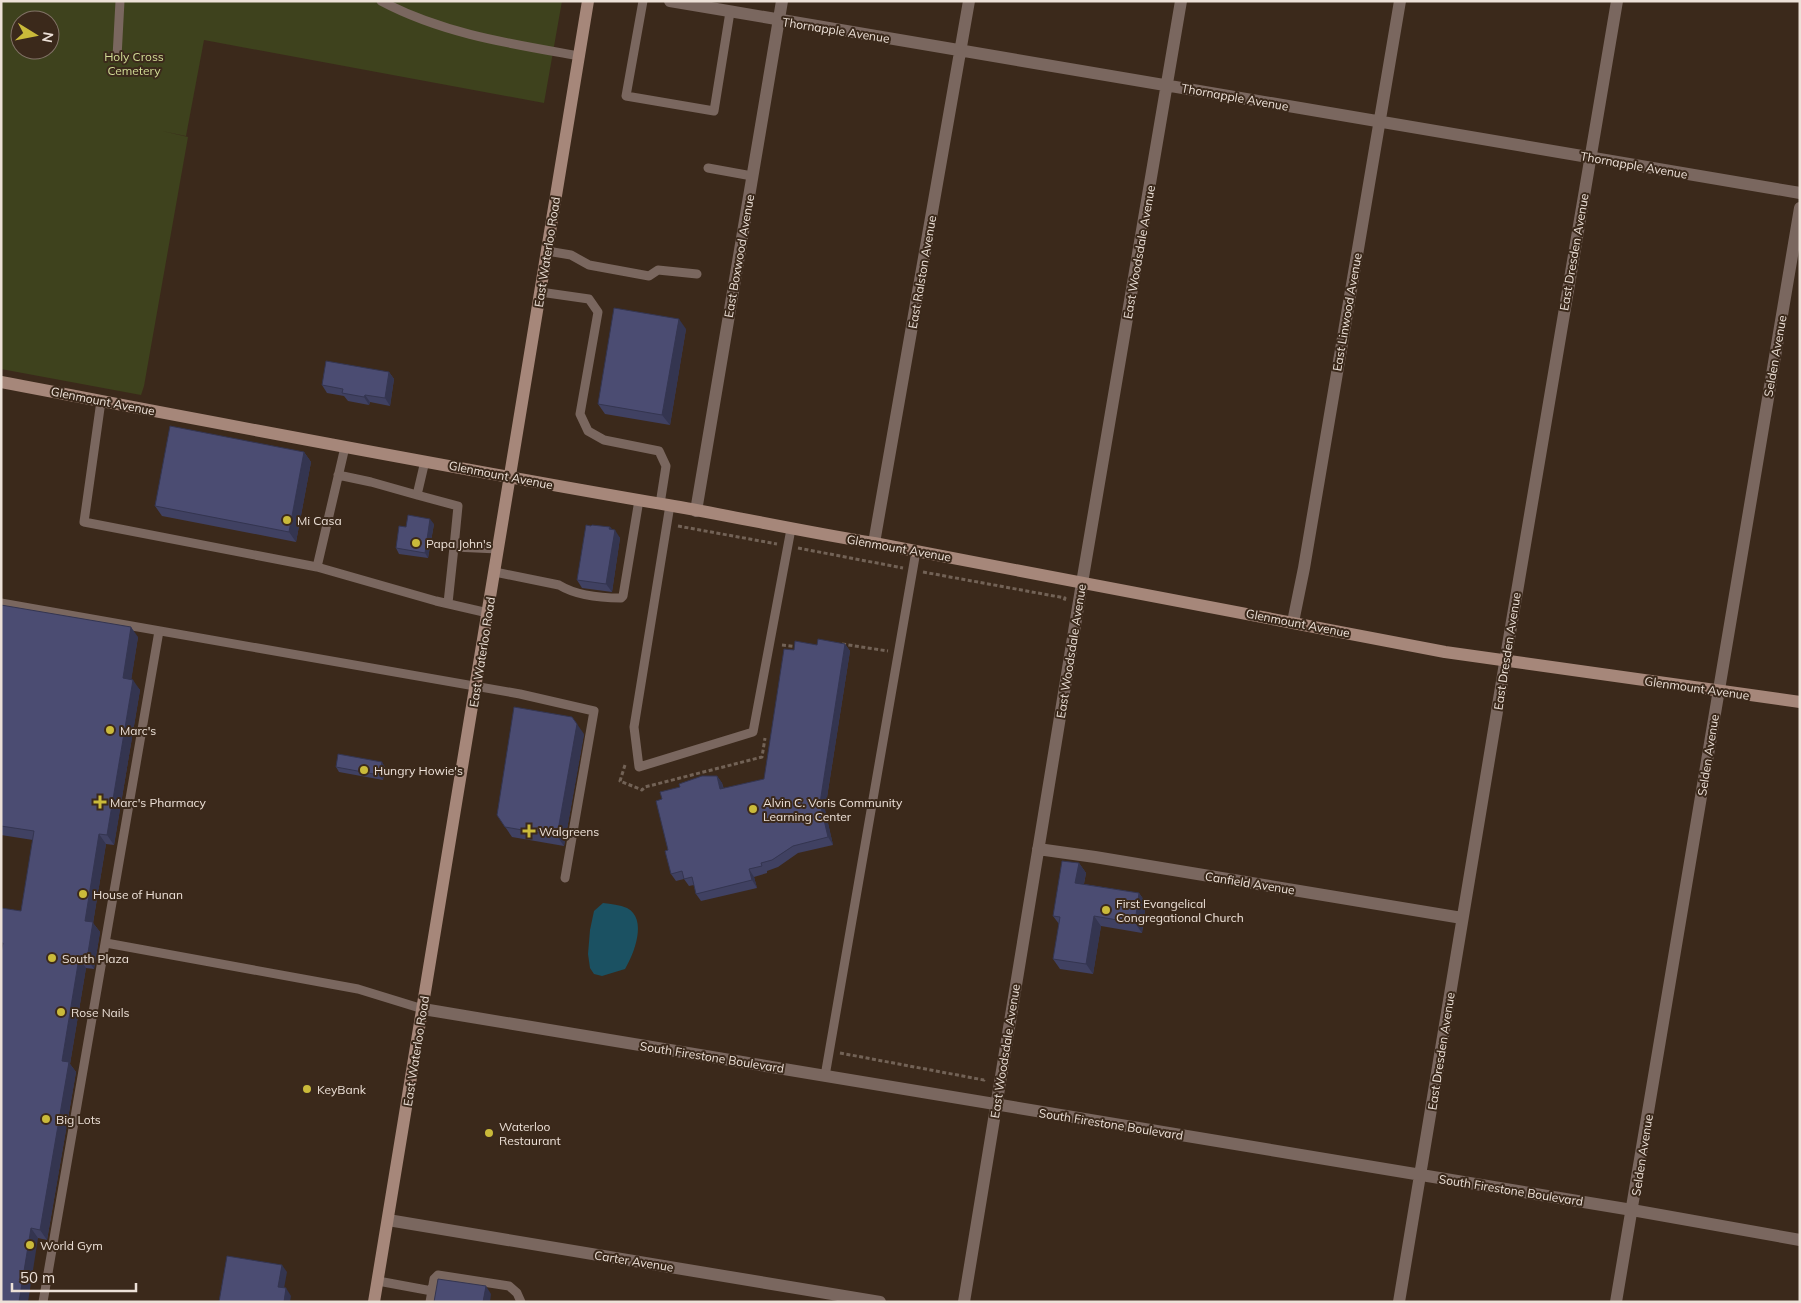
<svg xmlns="http://www.w3.org/2000/svg" width="1801" height="1303" font-family="Mulish,sans-serif">
<style>
.green{fill:#3e421d;fill-rule:evenodd}
.water{fill:#1b5162}
.lines{fill:none;stroke-linecap:round;stroke-linejoin:round}
.path{stroke:#726256;stroke-width:3;stroke-dasharray:4 2.5;stroke-linecap:butt}
.lane{stroke:#7a675f;stroke-width:9}
.street{stroke:#7a675f;stroke-width:12}
.secondary{stroke:#a6877a;stroke-width:12}
.wall{fill:#404162}
.shaded-wall{fill:#343550}
.building{fill:#4b4c72;stroke:#343550}
.poi-dot{fill:#caba3a;stroke:#3b291b;stroke-width:2}
.labels{text-anchor:middle;dominant-baseline:central;stroke-width:4;stroke-linejoin:round;paint-order:stroke}
.street-label{font-size:12px;fill:#ede1d8;stroke:#3b291b}
.park-label{font-size:12px;fill:#d2dc96;stroke:#3b291b}
.poi-label{font-size:12px;fill:#ede1d8;stroke:#3b291b;text-anchor:start}
</style>
<rect width="100%" height="100%" fill="#3b291b"/>
<!-- green -->
<path class="green" d="M1,1H562L544,103L204,40L186,136L162,131L188,137L144,386L141,395L1,369ZM20,20H50V50H20Z"/>
<!-- water -->
<path class="water" d="M603,903C611,904 620,905 627,908C648,919 634,954 625,969L602,976L594,974L590,968L588,954L590,930L594,911Z"/>
<g class="lines">
<!-- path -->
<path class="path" d="M678,526L777,544
M798,548L903,568
M923,572L1065,598L1064,601
M842,644L888,651
M782,645L798,647
M625,765L620,781L642,790L645,787L762,757L765,738
M840,1053L984,1080L985,1078"/>
<!-- lane -->
<path class="lane" d="M381,1C443,34 512,44 580,56
M643,1L626,96L714,111L730,12
M117,57L120,1
M708,168L752,176
M547,251L571,255L589,265L649,276L658,270L697,274
M540,292L589,299L598,312L580,414L588,431L604,440L659,451L666,466L660,504
M101,401L84,522L317,567
M345,447L317,567L436,601L488,613
M425,461L417,495L458,506L454,547
M338,475L371,482L417,495
M670,505L634,727L639,767L753,732L791,529
M495,572L559,585C577,596 600,598 621,598L623,596L639,500
M1,603L520,694L594,711L565,878
M448,603L454,547L498,549
M106,943L358,989L423,1009
M825,1076L916,551
M378,1281L432,1291
M43,1302L159,631
M430,1302L434,1279L438,1275L509,1286L517,1293L521,1302"/>
<!-- street -->
<path class="street" d="M670,1L1800,193
M696,511L782,1
M874,543L969,1
M1293,622L1304,568L1400,1
M1038,849L1095,857L1462,918
M423,1009L1632,1210L1800,1240
M388,1220L880,1302
M964,1302L1082,583L1181,1
M1399,1302L1510,633L1617,1
M1616,1302L1800,208"/>
<!-- secondary -->
<path class="secondary" d="M1,382C223,424 445,467 668,505C737,517 805,532 874,543L1445,652L1800,702
M374,1302L588,1"/>
</g>
<!-- wall -->
<path class="wall" d="M686,329L670,425L605,414L598,404Z
M389,372L394,379L390,406L370,402L369,405L348,401L344,396L327,393L322,385Z
M304,452L311,462L296,542L162,516L155,506Z
M434,524L428,558L399,554L396,548Z
M610,527L620,538L612,592L582,588L577,580Z
M1,605L138,637L131,680L140,690L114,845L106,844L93,923L100,932L94,969L86,968L70,1064L76,1072L47,1240L38,1238L1,1302V908L21,911L33,840L1,835Z
M845,644L850,651L825,810L833,845L798,853L778,867L767,871V873L754,877L757,888L701,901L696,894L694,885L689,886L684,879L676,881L671,874L662,799L680,787L717,776L722,783L724,789L764,779L794,650L817,645Z
M584,734L564,846L512,837L497,815Z
M336,767H385L383,780L339,772Z
M1079,863L1086,873L1084,884L1139,893L1146,903L1142,933L1101,926L1093,974L1060,969L1053,959L1059,924L1053,916Z"/>
<!-- shaded-wall -->
<path class="shaded-wall" d="M679,319L686,329L670,425L662,415Z
M389,372L394,379L390,406L385,398Z
M365,395L370,402L369,405L364,397Z
M304,452L311,462L296,542L289,532Z
M430,519L434,524L428,558L425,553Z
M610,527L614,534L615,530L620,538L612,592L606,584Z
M131,627L138,637L130,688L123,678Z
M845,644L850,651L825,810L833,845L828,837L820,803Z
M133,680L140,690L114,845L107,835Z
M577,724L584,734L564,846L557,836Z
M382,762L385,767L383,780L379,775Z
M717,776L722,783L725,797L720,789Z
M99,834L106,844L93,923L100,932L94,969L87,959L85,921Z
M1079,863L1086,873L1082,893L1075,883Z
M749,869L754,877L757,888L752,880Z
M1139,893L1146,903L1142,933L1135,923Z
M1094,916L1101,926L1093,974L1086,964Z
M79,958L86,968L70,1064L76,1072L47,1240L40,1230L62,1061Z
M31,1228L38,1238L28,1302H19Z
M282,1265L287,1272L283,1294L278,1287Z
M486,1286L491,1294L490,1302H483Z
M286,1288L291,1296L290,1302H284Z"/>
<!-- building -->
<path class="building" d="M614,308L679,319L662,415L598,404Z
M326,361L389,372L385,398L365,395L364,397L342,393L343,389L322,385Z
M170,426L304,452L289,532L155,506Z
M408,515L430,519L425,553L396,548L399,526L406,527Z
M586,525L591,526L592,525L610,527L609,529L615,530L606,584L577,580Z
M1,605L131,627L123,678L133,680L107,835L99,834L85,921L93,922L87,959L79,958L62,1061L69,1062L40,1230L31,1228L19,1302H1V953L3,943H1V908L21,911L34,831L1,826Z
M818,639L845,644L820,803L828,837L793,846L772,860L761,863L762,866L749,869L752,880L696,894L692,877L684,879L682,871L671,874L665,851L668,850L656,801L662,799L660,792L680,787L679,784L702,776H717L720,789L764,779L784,649L794,650L795,641L817,645Z
M514,707L572,717L577,724L557,836L505,827L497,815Z
M338,754L382,762L379,775L336,767Z
M1062,861L1079,863L1075,883L1139,893L1135,923L1094,916L1086,964L1053,959L1060,917L1053,916Z
M227,1256L282,1265L278,1287L286,1288L284,1302H219Z
M438,1279L486,1286L483,1302H434Z"/>
<!-- markers -->
<g class="poi-dot">
<circle cx="287" cy="520" r="5"/>
<circle cx="416" cy="543" r="5"/>
<circle cx="110" cy="730" r="5"/>
<circle cx="364" cy="770" r="5"/>
<path d="M97.5 794.5h5v5h5v5h-5v5h-5v-5h-5v-5h5z"/>
<circle cx="753" cy="809" r="5"/>
<path d="M526.5 823.5h5v5h5v5h-5v5h-5v-5h-5v-5h5z"/>
<circle cx="83" cy="894" r="5"/>
<circle cx="1106" cy="910" r="5"/>
<circle cx="52" cy="958" r="5"/>
<circle cx="61" cy="1012" r="5"/>
<circle cx="307" cy="1089" r="5"/>
<circle cx="46" cy="1119" r="5"/>
<circle cx="489" cy="1133" r="5"/>
<circle cx="30" cy="1245" r="5"/>
</g>
<g class="labels">
<!-- street labels -->
<g class="street-label">
<text transform="translate(836 30) rotate(9)">Thornapple Avenue</text>
<text transform="translate(1235 97) rotate(10)">Thornapple Avenue</text>
<text transform="translate(1634 165) rotate(10)">Thornapple Avenue</text>
<text transform="translate(547 252) rotate(-81)">East Waterloo Road</text>
<text transform="translate(1139 252) rotate(-80)">East Woodsdale Avenue</text>
<text transform="translate(1574 252) rotate(-80)">East Dresden Avenue</text>
<text transform="translate(739 256) rotate(-80)">East Boxwood Avenue</text>
<text transform="translate(922 272) rotate(-80)">East Ralston Avenue</text>
<text transform="translate(1347 312) rotate(-80)">East Linwood Avenue</text>
<text transform="translate(1775 356) rotate(-80)">Selden Avenue</text>
<text transform="translate(103 401) rotate(11)">Glenmount Avenue</text>
<text transform="translate(501 475) rotate(11)">Glenmount Avenue</text>
<text transform="translate(899 548) rotate(10)">Glenmount Avenue</text>
<text transform="translate(1298 623) rotate(11)">Glenmount Avenue</text>
<text transform="translate(1071 651) rotate(-81)">East Woodsdale Avenue</text>
<text transform="translate(1507 651) rotate(-81)">East Dresden Avenue</text>
<text transform="translate(482 652) rotate(-81)">East Waterloo Road</text>
<text transform="translate(1697 688) rotate(8)">Glenmount Avenue</text>
<text transform="translate(1708 755) rotate(-81)">Selden Avenue</text>
<text transform="translate(1250 883) rotate(9)">Canfield Avenue</text>
<text transform="translate(416 1051) rotate(-81)">East Waterloo Road</text>
<text transform="translate(1005 1051) rotate(-81)">East Woodsdale Avenue</text>
<text transform="translate(1441 1051) rotate(-81)">East Dresden Avenue</text>
<text transform="translate(712 1057) rotate(9)">South Firestone Boulevard</text>
<text transform="translate(1111 1124) rotate(9)">South Firestone Boulevard</text>
<text transform="translate(1642 1155) rotate(-81)">Selden Avenue</text>
<text transform="translate(1511 1190) rotate(9)">South Firestone Boulevard</text>
<text transform="translate(634 1261) rotate(9)">Carter Avenue</text>
</g>
<!-- park labels -->
<g class="park-label">
<text x="134" y="56">Holy Cross<tspan x="134" dy="14">Cemetery</tspan></text>
</g>
<!-- poi labels -->
<g class="poi-label">
<text x="297" y="520">Mi Casa</text>
<text x="426" y="543">Papa John's</text>
<text x="120" y="730">Marc's</text>
<text x="374" y="770">Hungry Howie's</text>
<text x="110" y="802">Marc's Pharmacy</text>
<text x="763" y="802">Alvin C. Voris Community<tspan x="763" dy="14">Learning Center</tspan></text>
<text x="539" y="831">Walgreens</text>
<text x="93" y="894">House of Hunan</text>
<text x="1116" y="903">First Evangelical<tspan x="1116" dy="14">Congregational Church</tspan></text>
<text x="62" y="958">South Plaza</text>
<text x="71" y="1012">Rose Nails</text>
<text x="317" y="1089">KeyBank</text>
<text x="56" y="1119">Big Lots</text>
<text x="499" y="1126">Waterloo<tspan x="499" dy="14">Restaurant</tspan></text>
<text x="40" y="1245">World Gym</text>
</g>
</g>
<!-- border -->
<rect width="1801" height="1303" fill="none" stroke="#ede1d8" stroke-width="5"/>
<!-- north arrow -->
<g transform="translate(35 35) rotate(100)"><circle r="24" fill="#3b291b" stroke="#827367"/>
<path d="M0-4L9 19L0 12L-9 19Z" fill="#caba3a"/>
<text y="-8" font-size="14" font-weight="bold" text-anchor="middle" fill="#ede1d8">N</text>
</g>
<!-- scale -->
<path d="M12 1283v8h124v-8" fill="none" stroke="#ede1d8" stroke-width="2.5"/>
<text x="20" y="1283" font-size="15" fill="#ede1d8" stroke="#3b291b" stroke-width="4" paint-order="stroke">50 m</text>
</svg>
